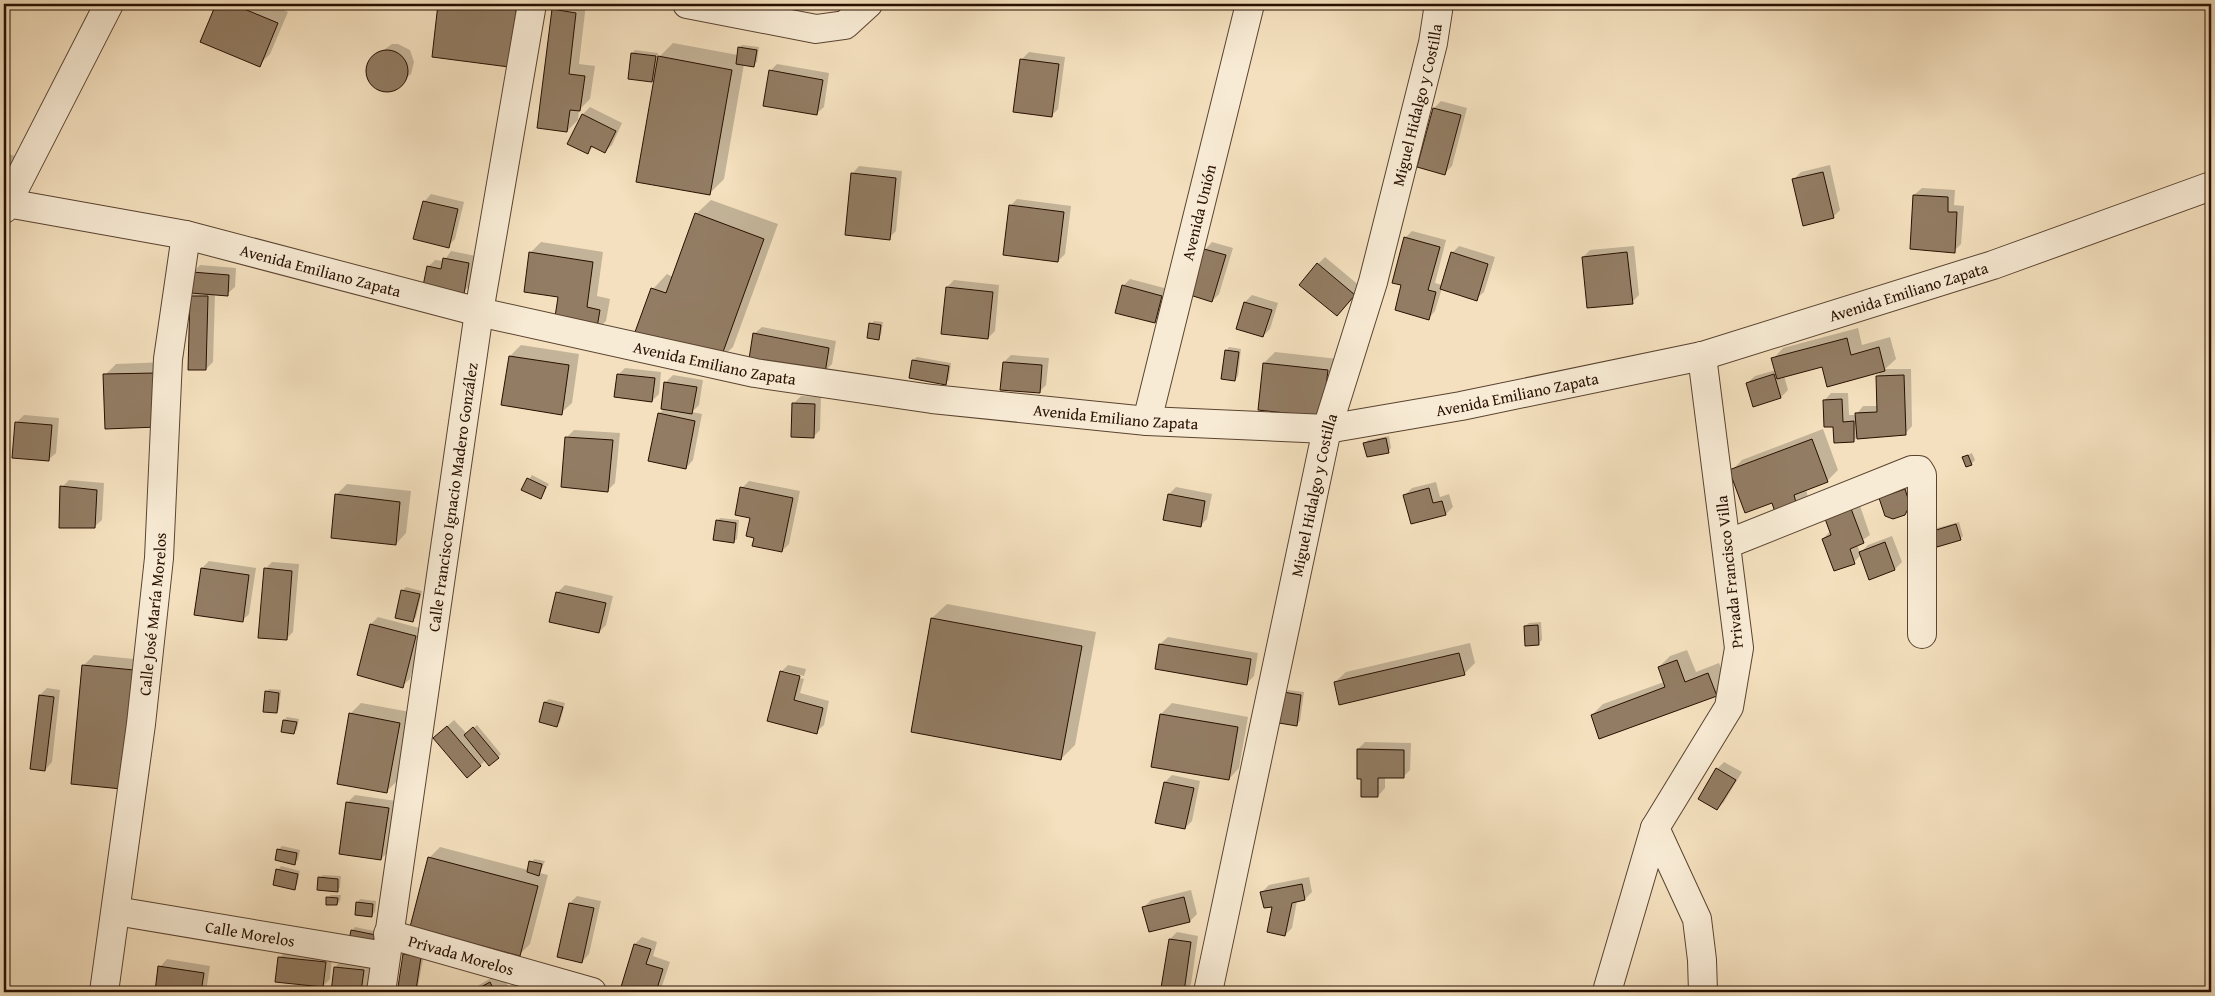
<svg xmlns="http://www.w3.org/2000/svg" width="2215" height="996" font-family="'Gentium Book Plus',serif">
<style>
.shadow{fill:#0003}
.building{fill:#927c63;stroke:#270f00}
.lines{fill:none;stroke-linecap:round;stroke-linejoin:round}
.minor-casing{stroke:#5a4330;stroke-width:30}
.minor{stroke:#f8ebd5;stroke-width:28}
.labels{text-anchor:middle;dominant-baseline:central;stroke-width:5;stroke-linejoin:round;paint-order:stroke}
.street-label{font-size:16px;fill:#270f00;stroke:#f8ebd5}
</style>
<rect width="100%" height="100%" fill="#f4e0be"/>
<filter id="stains"><feTurbulence type="fractalNoise" baseFrequency=".004" numOctaves="4"/><feColorMatrix values="0 0 0 0 .2 0 0 0 0 .09 0 0 0 0 .02 0 0 0 .5 -.17"/></filter>
<radialGradient id="worn" r=".72"><stop offset=".6" stop-color="#630" stop-opacity="0"/><stop offset="1" stop-color="#630" stop-opacity=".3"/></radialGradient>
<!-- shadow -->
<path class="shadow" d="M217,4H269L288,12L270,54L259,65L202,42Z
M439,4H529L523,51L433,56Z
M560,4H586L579,64L595,66L590,99L579,110L578,120L567,131L553,10Z
M673,43L738,55L739,48L742,45L759,47L757,62L754,65L744,64L724,179L710,193L655,78L652,81L629,78L632,53L635,50L658,53V58Z
M392,44H398L410,50L414,62L411,74L393,90H387L375,86L368,75V69L373,58Z
M1029,52L1065,57L1058,109L1051,116L1022,59Z
M777,64L829,73L824,107L816,114L770,71Z
M1441,101L1467,108L1452,166L1445,173L1434,108Z
M590,107L622,123L612,145L604,152L594,146L587,153L569,144L583,114Z
M4,153L15,156L4,201Z
M1830,165L1840,210L1833,217L1794,179L1801,172Z
M859,166L902,171L896,231L889,238L852,174Z
M1922,188L1955,190L1954,205L1964,206L1961,244L1954,251L1914,195Z
M431,194L464,202L455,239L448,246L424,202Z
M1017,199L1071,206L1065,254L1058,261L1010,206Z
M711,200L778,224L733,347L718,361L653,289L667,274L673,277L696,214Z
M1412,231L1446,240L1435,283L1442,285L1452,253L1459,246L1495,257L1484,292L1476,299L1442,288L1435,311L1428,319L1403,284L1405,238Z
M541,242L603,252L597,296L610,299L606,321L596,331L559,296L530,253Z
M1212,242L1233,248L1219,294L1212,301L1205,250Z
M1634,246L1639,295L1632,302L1583,257L1590,250Z
M451,251L476,256L470,285L463,293L428,267L435,260L444,261Z
M1325,257L1361,287L1344,308L1318,264Z
M200,265L236,268L235,287L227,294L215,293L213,362L206,369L191,296L195,292L193,272Z
M1130,279L1168,289L1162,314L1154,321L1123,286Z
M954,280L999,285L995,331L988,338L947,287Z
M1252,295L1278,303L1270,329L1263,336L1237,328L1245,302Z
M874,321L883,322L881,335L878,339L871,324Z
M762,327L836,341L832,364L824,372L754,334Z
M1858,328L1862,345L1890,337L1896,359L1885,369H1911L1912,426L1905,434L1857,437L1854,441L1834,426L1824,401L1831,393H1848L1849,415H1856L1863,406H1878L1877,376L1883,370L1822,366L1784,376L1788,390L1781,397L1754,405L1747,383L1755,376L1776,370L1773,359L1783,348Z
M521,345L579,354L572,403L561,413L510,356Z
M1229,347L1241,349L1238,376L1235,380L1226,351Z
M1275,352L1338,359L1333,405L1264,363Z
M1011,355L1049,358L1046,385L1039,392L1004,362Z
M917,357L951,363L949,380L945,383L913,360Z
M167,362L158,426L105,375L116,364Z
M625,368L661,372L659,394L652,401L618,375Z
M673,375L703,380L699,405L692,412L702,414L693,460L686,468L659,414L665,408H662L666,382Z
M801,396L821,397L820,430L813,437L794,403Z
M24,415L59,418L56,453L48,460L17,422Z
M1823,429L1838,470L1827,481L1806,489L1808,498L1797,509L1772,502L1731,471L1742,460Z
M574,430L620,433L615,483L608,490L567,437Z
M1389,436L1391,448L1388,452L1365,443L1368,440Z
M1972,453L1975,460L1971,464L1963,457Z
M532,475L549,484L540,498L523,489Z
M69,480L104,483L102,520L94,527L62,487Z
M749,481L800,491L789,544L782,551L756,537L742,488Z
M1436,482L1440,497L1449,494L1453,507L1446,514L1405,495L1412,488Z
M347,484L411,491L406,533L396,544L336,495Z
M1908,486L1913,501L1904,514L1880,498Z
M1176,487L1212,494L1207,519L1200,526L1169,494Z
M1858,500L1870,535L1857,544L1860,553L1868,545L1892,536L1902,562L1895,569L1870,578L1861,555L1854,562L1823,539Z
M720,518L739,520L737,539L733,542L717,521Z
M1959,522L1963,536L1960,539L1934,532L1937,528Z
M209,561L256,568L249,614L242,621L202,568Z
M272,562L299,564L293,632L286,639L265,569Z
M565,585L613,596L606,625L599,632L551,621L558,592Z
M406,587L422,591L416,617L413,620L403,590Z
M947,604L1096,632L1075,745L1061,759L912,731L932,618Z
M378,617L423,629L410,679L402,686L358,674L371,624Z
M1541,622L1542,640L1539,643L1525,626L1529,623Z
M1168,637L1258,653L1254,676L1247,683L1160,644Z
M1470,643L1475,663L1464,674L1335,682L1346,672Z
M1687,650L1696,672L1719,663L1727,684L1716,694L1592,715L1603,704L1664,682L1659,667L1670,656Z
M94,655L144,660L122,788L83,666Z
M788,665L806,669L804,676L784,671V674L804,679L800,693L829,701L824,725L816,732L769,720L781,672Z
M47,688L60,690L52,762L45,770L40,695Z
M269,689L281,690L279,709L276,712L266,692Z
M1288,690L1304,692L1300,721L1297,724L1285,693Z
M549,699L565,703L560,722L557,725L541,721L545,702Z
M361,703L410,712L397,781L386,792L350,714Z
M1172,703L1248,717L1239,768L1229,779L1161,714Z
M287,717L299,719L297,729L294,733L284,720Z
M454,720L467,734L477,725L501,754L490,765L486,760L468,776L442,731Z
M1365,742L1411,743L1410,770L1403,777H1385V788L1378,796L1363,778L1358,749Z
M1724,762L1742,772L1724,802L1717,809L1699,798L1717,769Z
M1172,775L1200,781L1192,821L1185,828L1165,782Z
M355,795L396,801L388,852L381,859L340,853L348,802Z
M282,846L300,850L298,860L294,863L277,860L279,849Z
M440,847L528,870L534,859L545,861L540,873L548,875L530,944L519,955L429,858Z
M281,866L300,871L297,885L294,888L278,870Z
M323,875L341,876L340,887L337,891L319,878Z
M1309,877L1312,892L1305,899L1297,901L1292,928L1285,935L1274,905L1262,892L1269,885Z
M1191,890L1197,914L1190,921L1144,907L1151,900Z
M331,895H341L340,901L337,904L327,898Z
M577,896L601,901L589,954L582,962L570,903Z
M360,899L376,901L375,912L371,916L357,903Z
M355,927L379,932L374,944L352,931Z
M1177,932L1198,936L1191,984L1184,991L1170,939Z
M642,937L657,942L653,956L670,962L661,989L658,992H642L622,986L635,944Z
M286,951L332,956L330,979L323,986L279,958Z
M408,951L424,954L418,986L415,989L404,955Z
M167,959L210,966L206,992H156L160,967Z
M342,960L370,963L367,992H333L335,967Z
M501,972L511,992H472L479,985Z
M731,987L741,990V992H727Z"/>
<!-- building -->
<path class="building" d="M216,4H232L278,23L260,67L200,42Z
M438,4H517L509,67L432,57Z
M552,9L576,13L569,74L585,76L580,111L570,110L567,132L537,128Z
M738,47L757,50L754,67L736,64Z
M366 71a21 21 0 1 1 42 0a21 21 0 1 1-42 0Z
M631,53L656,56L652,82L628,79Z
M658,56L732,70L710,195L636,182Z
M1020,59L1059,64L1052,117L1013,112Z
M769,70L823,80L817,115L763,106Z
M1433,108L1461,115L1445,175L1417,167Z
M582,114L616,131L605,153L591,146L588,154L567,144Z
M4,161L8,163L4,181Z
M1823,172L1834,218L1803,226L1792,179Z
M851,173L896,178L890,240L845,235Z
M1913,195L1948,197V212H1957L1955,253L1910,249Z
M423,201L458,209L449,248L413,239Z
M1009,205L1064,212L1058,262L1003,255Z
M695,213L764,239L719,363L635,332L651,288L666,293Z
M1404,237L1440,247L1428,290L1436,292L1429,320L1395,310L1401,285L1392,283Z
M1204,249L1226,255L1212,302L1190,295Z
M529,252L593,262L587,307L600,310L596,333L555,317L558,297L524,292Z
M1451,252L1488,264L1477,301L1440,289Z
M1627,252L1633,304L1587,308L1582,257Z
M443,258L469,263L464,294L423,286L427,266L441,269Z
M1317,263L1355,295L1337,316L1299,285Z
M192,272L229,275L228,296L191,293Z
M1122,285L1162,296L1155,323L1115,313Z
M946,287L993,292L988,339L941,334Z
M190,296H208L206,370H188Z
M1244,302L1272,310L1263,337L1236,329Z
M869,323L881,325L879,340L867,338Z
M753,333L829,348L825,373L749,359Z
M1847,338L1851,355L1879,347L1885,371L1827,387L1822,367L1777,379L1771,358Z
M1225,350L1239,352L1235,381L1221,379Z
M509,356L569,365L562,415L501,405Z
M912,360L949,366L946,385L909,378Z
M1003,362L1042,365L1040,393L1000,390Z
M1263,363L1328,370L1322,417L1258,410Z
M156,373L158,427L105,429L103,374Z
M617,374L655,378L652,402L614,397Z
M1774,374L1781,398L1753,407L1746,383Z
M1904,375L1906,435L1857,439L1855,413L1877,412L1876,376Z
M664,382L697,387L692,414L661,409Z
M1842,399L1843,422L1854,421V442L1834,443L1833,427H1824L1823,400Z
M792,403L815,404L814,438L791,437Z
M658,413L695,421L686,469L648,461Z
M15,422L52,425L49,461L12,458Z
M565,437L613,440L608,492L561,487Z
M1386,438L1389,453L1367,457L1363,443Z
M1812,439L1828,482L1794,495L1798,510L1777,518L1772,503L1745,513L1729,470Z
M1968,455L1972,465L1966,467L1962,457Z
M527,478L546,487L541,499L521,490Z
M60,486L97,490L95,528H59Z
M740,487L793,498L782,552L752,546L754,538L746,536L750,518L735,515Z
M1429,488L1433,503L1442,501L1446,515L1411,524L1403,495Z
M1905,489L1910,505L1905,515L1893,519L1885,516L1879,498Z
M335,494L400,502L396,545L331,538Z
M1168,494L1205,501L1201,527L1163,520Z
M1850,506L1864,543L1850,549L1855,564L1834,571L1822,539L1831,535L1824,516Z
M716,520L736,523L734,543L713,540Z
M1956,524L1961,540L1937,547L1933,531Z
M1885,542L1895,570L1869,580L1859,552Z
M201,568L249,575L243,622L194,615Z
M264,568L292,571L287,640L258,638Z
M401,590L420,594L413,622L395,618Z
M556,592L606,603L599,633L549,622Z
M931,618L1082,646L1061,760L911,732Z
M370,624L416,636L403,688L357,675Z
M1538,625L1539,645L1525,646L1524,626Z
M1159,644L1251,659L1247,685L1155,669Z
M1459,653L1465,675L1339,705L1334,682Z
M1677,660L1685,682L1708,673L1717,696L1599,739L1591,715L1665,687L1658,667Z
M82,665L134,670L122,789L71,784Z
M780,671L800,676L794,700L823,708L817,734L767,721Z
M265,691L279,693L277,713L263,712Z
M1283,692L1301,695L1297,726L1279,723Z
M39,695L54,697L45,771L30,769Z
M544,702L563,707L557,727L539,722Z
M349,713L400,723L387,793L337,784Z
M1160,714L1238,727L1229,780L1151,767Z
M283,720L297,722L294,734L281,732Z
M447,726L481,766L467,778L433,738Z
M473,727L499,758L489,766L464,735Z
M1357,749L1404,750V778H1378V797H1361V779H1357Z
M1716,768L1736,780L1717,810L1698,799Z
M1164,782L1194,788L1185,829L1155,823Z
M346,802L389,808L381,860L339,854Z
M277,849L297,853L295,865L275,860Z
M428,857L538,886L520,956L410,927Z
M529,861L542,864L539,876L527,872Z
M276,869L298,874L295,890L273,885Z
M318,877L338,879V892L317,890Z
M1302,884L1305,900L1292,903L1285,936L1267,932L1272,907L1264,908L1260,892Z
M326,897L338,898L337,905H326Z
M1184,897L1190,922L1149,932L1142,907Z
M356,902L373,904L372,917L355,915Z
M569,903L594,908L582,963L557,957Z
M351,930L376,935L374,945L349,940Z
M1169,939L1191,942L1184,992L1161,988Z
M634,944L651,949L646,964L663,969L656,992H638L621,987Z
M403,954L421,957L416,990L398,987Z
M278,957L326,962L323,987L275,982Z
M158,966L204,973L201,992H155Z
M334,967L364,970L361,992H331Z
M490,982L495,992H472Z"/>
<g class="lines">
<defs>
<g id="minor">
<path d="M687,4L816,29L845,25L868,4"/>
<path id="s1" d="M7,203L186,235L479,312L755,373L932,399L1147,421L1327,429L1461,406L1702,356L1993,265L2211,186"/>
<path d="M4,209L109,4"/>
<path id="s2" d="M1147,421L1250,4"/>
<path d="M1727,544L1912,470H1919L1922,475V634"/>
<path d="M1655,828L1697,919L1702,960L1703,992"/>
<path id="s3" d="M116,911L385,956"/>
<path id="s4" d="M388,934L592,992"/>
<path d="M1608,988L1655,828L1729,707L1739,648L1702,356"/>
<path id="s5" d="M104,992L141,724L159,558L168,359L186,235"/>
<path id="s6" d="M381,992L479,312L532,4"/>
<path id="s7" d="M1208,992L1327,429L1373,282L1433,43L1439,4"/>
</g>
</defs>
<!-- minor casing -->
<use href="#minor" class="minor-casing"/>
<!-- minor -->
<use href="#minor" class="minor"/>
</g>
<g class="labels">
<!-- street labels -->
<g class="street-label">
<text stroke="none"><textPath href="#s7" startOffset="912">Miguel Hidalgo y Costilla</textPath></text>
<text stroke="none"><textPath href="#s2" startOffset="215">Avenida Unión</textPath></text>
<text stroke="none"><textPath href="#s1" startOffset="321">Avenida Emiliano Zapata</textPath></text>
<text stroke="none"><textPath href="#s1" startOffset="1941">Avenida Emiliano Zapata</textPath></text>
<text stroke="none"><textPath href="#s1" startOffset="726">Avenida Emiliano Zapata</textPath></text>
<text stroke="none"><textPath href="#s1" startOffset="1536">Avenida Emiliano Zapata</textPath></text>
<text stroke="none"><textPath href="#s1" startOffset="1131">Avenida Emiliano Zapata</textPath></text>
<text stroke="none"><textPath href="#s7" startOffset="508">Miguel Hidalgo y Costilla</textPath></text>
<text stroke="none"><textPath href="#s6" startOffset="500">Calle Francisco Ignacio Madero González</textPath></text>
<text transform="translate(1729 572) rotate(-96)">Privada Francisco Villa</text>
<text stroke="none"><textPath href="#s5" startOffset="381">Calle José María Morelos</textPath></text>
<text stroke="none"><textPath href="#s3" startOffset="136">Calle Morelos</textPath></text>
<text stroke="none"><textPath href="#s4" startOffset="76">Privada Morelos</textPath></text>
</g>
</g>
<!-- margin -->
<rect width="2215" height="996" fill="none" stroke="#f4e0be" stroke-width="20"/>
<rect x="5" y="5" width="2205" height="986" fill="none" stroke="#270f00" stroke-width="2.5"/>
<rect x="10" y="10" width="2195" height="976" fill="none" stroke="#270f00"/>
<rect width="100%" height="100%" filter="url(#stains)"/>
<rect width="100%" height="100%" fill="url(#worn)"/>
</svg>
